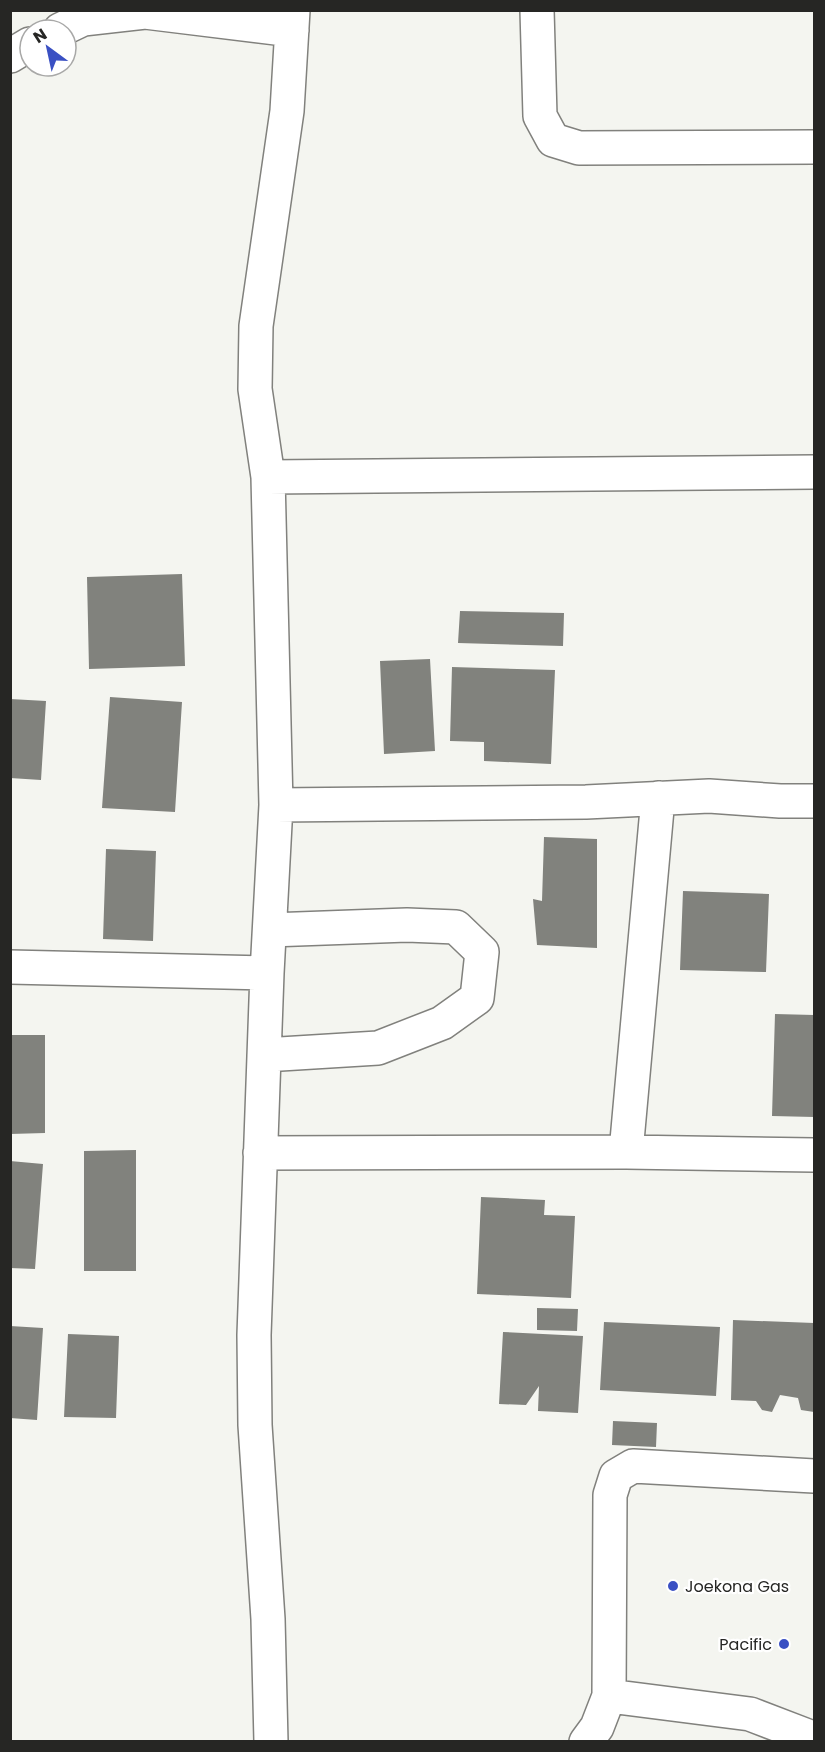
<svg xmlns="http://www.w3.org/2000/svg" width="825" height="1752" font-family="Poppins,sans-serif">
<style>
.building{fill:#81827d}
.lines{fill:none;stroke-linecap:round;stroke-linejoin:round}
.minor-casing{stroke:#81817d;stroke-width:36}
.minor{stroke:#fff;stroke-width:33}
.poi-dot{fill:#3a50c3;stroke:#fff;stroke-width:2}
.labels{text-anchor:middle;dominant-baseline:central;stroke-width:4.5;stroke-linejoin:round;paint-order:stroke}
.poi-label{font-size:16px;fill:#262624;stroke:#fff;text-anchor:start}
</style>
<rect width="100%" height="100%" fill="#f4f5f0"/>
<!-- building -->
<path class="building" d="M182,574L185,666L89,669L87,577Z
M460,611L564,613L563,646L458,643Z
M430,659L435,751L384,754L380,661Z
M452,667L555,670L551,764L484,761V742L450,741Z
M110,697L182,702L175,812L102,808Z
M10,699L46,701L41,780L10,778Z
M544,837L597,839V948L537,945L533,899L542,901Z
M106,849L156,851L153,941L103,939Z
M683,891L769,894L766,972L680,970Z
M775,1014L814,1015V1117L772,1116Z
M10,1035H45V1133L10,1134Z
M136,1150V1271H84V1151Z
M10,1161L43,1164L35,1269L10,1268Z
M481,1197L545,1200L544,1215L575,1216L571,1298L477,1294Z
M537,1308L578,1309L577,1331L537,1330Z
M733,1320L814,1323V1412L801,1410L798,1398L780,1395L772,1412L762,1410L756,1401L731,1400Z
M604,1322L720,1327L716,1396L600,1390Z
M10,1326L43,1328L37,1420L10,1418Z
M503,1332L583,1336L578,1413L538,1411L539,1386L526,1405L499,1404Z
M68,1334L119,1336L116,1418L64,1417Z
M613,1421L657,1423L656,1447L612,1445Z"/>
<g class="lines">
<defs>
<path id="minor" d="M537,10L540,116L553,140L579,148L814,147
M60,30L83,19L145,12L292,30
M10,56L30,44
M268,477L814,472
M276,805L586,802L709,796L780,801H814
M10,967L267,973
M264,1055L378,1048L442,1023L477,998L482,952L456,927L407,925L270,930
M626,1152L658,798
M260,1153L626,1152L814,1155
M609,1696L610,1495L616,1476L633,1466L814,1476
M271,1742L268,1619L255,1425L254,1335L267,973L276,805L268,477L255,389L256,326L287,111L293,10
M586,1742L597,1727L609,1696L750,1714L810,1737L813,1742"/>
</defs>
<!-- minor casing -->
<use href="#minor" class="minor-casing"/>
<!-- minor -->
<use href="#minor" class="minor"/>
</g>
<!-- markers -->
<g class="poi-dot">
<circle cx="673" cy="1586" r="6"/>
<circle cx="784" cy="1644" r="6"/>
</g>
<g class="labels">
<!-- poi labels -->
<g class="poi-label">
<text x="685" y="1586">Joekona Gas</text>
<text x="772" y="1644" text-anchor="end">Pacific</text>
</g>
</g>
<!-- border -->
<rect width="825" height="1752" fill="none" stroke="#262624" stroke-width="24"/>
<!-- north arrow -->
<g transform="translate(48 48) rotate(327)"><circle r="28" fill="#ffffff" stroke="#a8a8a7" stroke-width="1.5"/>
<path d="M0-4.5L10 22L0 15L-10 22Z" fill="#3a50c3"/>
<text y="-9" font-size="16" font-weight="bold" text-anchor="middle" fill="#262624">N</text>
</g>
</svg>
